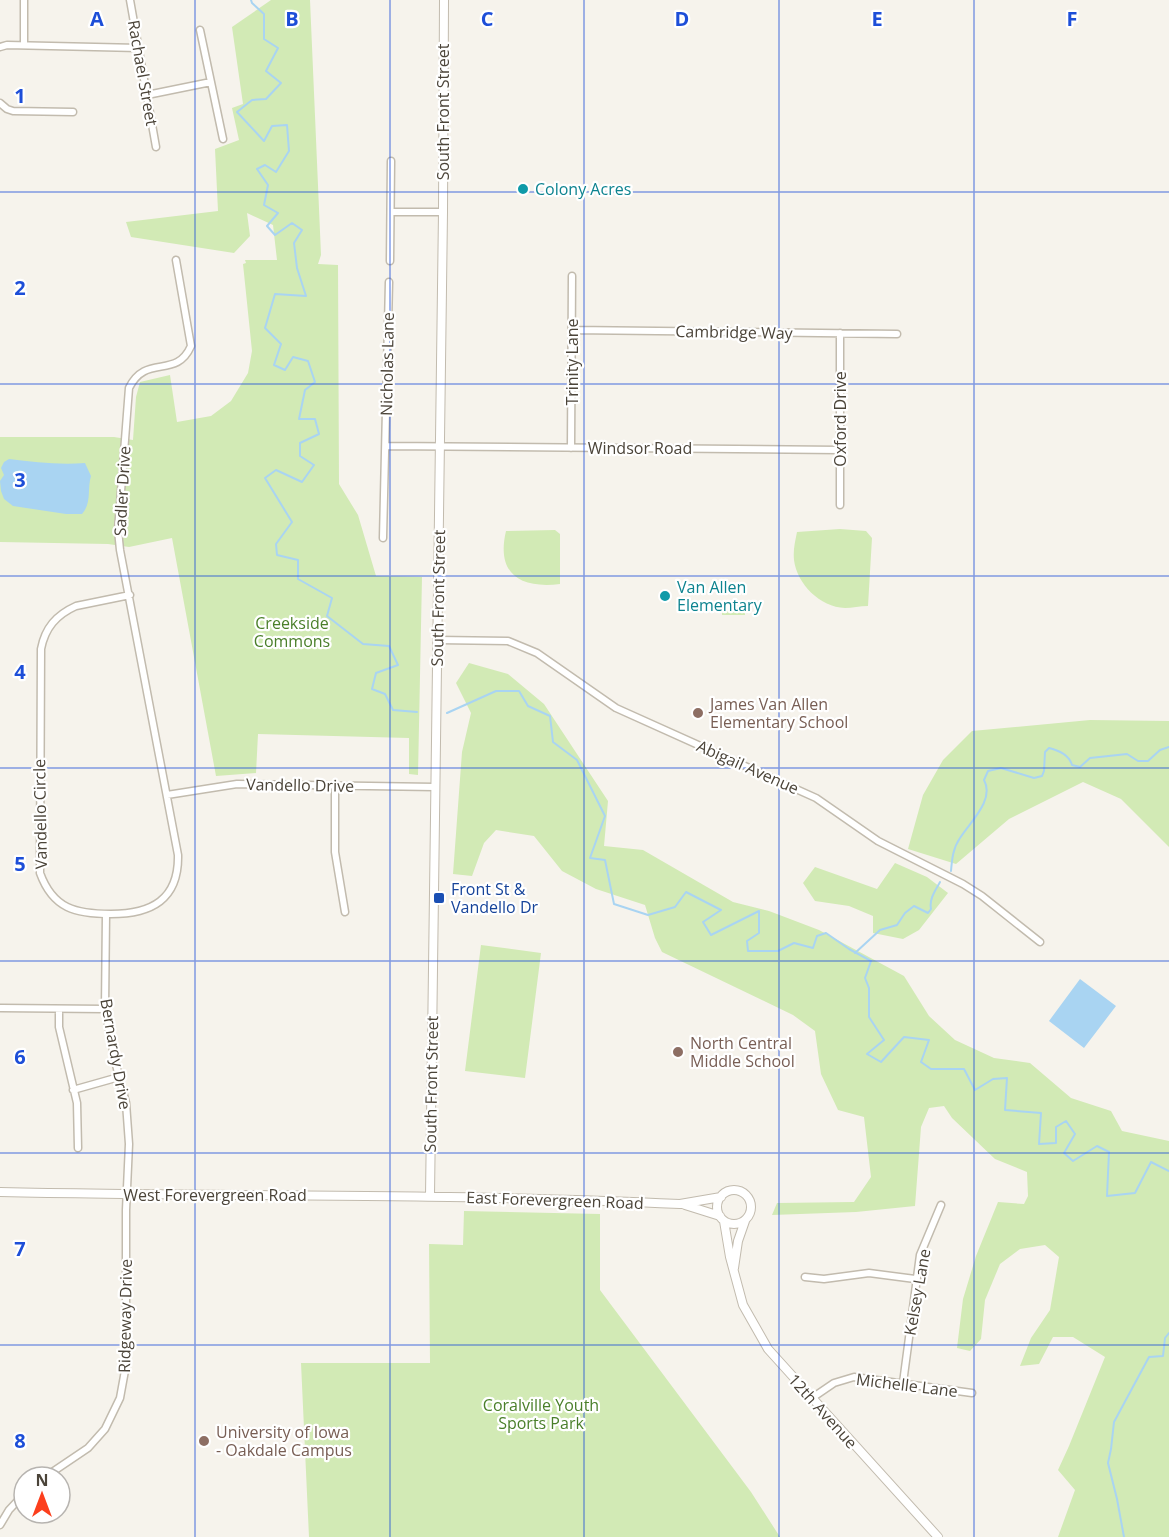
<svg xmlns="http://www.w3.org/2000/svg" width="1169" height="1537" font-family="'Open Sans',sans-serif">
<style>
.green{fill:#d2eab5}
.water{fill:#a9d4f2}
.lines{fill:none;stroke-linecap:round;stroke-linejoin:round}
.stream{stroke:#a9d4f2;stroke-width:2}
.minor-casing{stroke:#c2bbae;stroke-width:9}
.tertiary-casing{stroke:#c2bbae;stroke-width:10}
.minor{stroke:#fff;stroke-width:6}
.tertiary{stroke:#fff;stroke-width:8}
.grid{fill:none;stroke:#1d4ed8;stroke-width:1.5;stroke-opacity:0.55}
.culture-dot{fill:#0f9aa8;stroke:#fff;stroke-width:2}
.education-dot{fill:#8d6e63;stroke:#fff;stroke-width:2}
.transit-dot{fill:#1a4fb4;stroke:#fff;stroke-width:2}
.labels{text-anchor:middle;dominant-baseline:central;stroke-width:4.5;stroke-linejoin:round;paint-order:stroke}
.street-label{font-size:16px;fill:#4b4439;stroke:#fff}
.culture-label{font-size:16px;fill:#0d838f;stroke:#fff;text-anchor:start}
.park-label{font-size:16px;fill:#4a7f2a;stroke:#fff}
.education-label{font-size:16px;fill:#785e54;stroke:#fff;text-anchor:start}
.transit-label{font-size:16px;fill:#164399;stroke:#fff;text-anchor:start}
.grid-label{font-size:20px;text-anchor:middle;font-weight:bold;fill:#1d4ed8;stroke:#fff;stroke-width:4.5;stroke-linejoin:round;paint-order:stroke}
</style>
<rect width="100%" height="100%" fill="#f6f3ec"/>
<!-- green -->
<path class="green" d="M271,0H310L321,255L318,264L338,265L339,484L358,515L376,576L422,577L418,775L409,774V738L258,734L256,773L216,776L172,538L129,547L108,544L0,542V437H114L133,440L136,397L140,382L170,375L177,422L211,416L231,401L248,373L252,351L243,264L246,263L245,260H277L273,225L247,213L250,236L234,253L131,237L126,222L218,211L215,149L239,140L232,108L243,104L232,27Z
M840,529L866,531L872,538L868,606C860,606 852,608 845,608C820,607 797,584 794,560C793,550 795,542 797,532Z
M555,530L560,534V584C519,589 496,573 506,531Z
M722,604L745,605V615H722Z
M469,663L508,674L544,704L608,801L604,846L643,850L733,902L769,911L819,930L904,976L929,1016L955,1040L994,1058L1030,1063L1071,1098L1111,1111L1122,1131L1169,1141V1537H1058L1075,1490L1058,1470L1069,1446L1105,1357L1073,1337H1053L1039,1364L1020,1366L1031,1338L1050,1310L1059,1257L1045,1245L1020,1249L1000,1264L985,1300L981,1339L970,1351L957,1348L963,1299L976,1256L998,1202L1024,1204L1028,1196L1027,1172L995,1159L952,1118L944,1106L929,1108L921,1127L915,1206L856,1212L772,1215L777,1203L854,1202L871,1177L864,1117L838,1110L821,1074L815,1031L793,1015L662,952L655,938L645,905L596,889L562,871L534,836L496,830L484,843L472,876L453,874L462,752L471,713L456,683Z
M1090,720L1169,721V847L1121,799L1083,782L1009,819L956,864L908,849L923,795L943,760L972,731Z
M895,863L927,877L948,893L919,930L903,939L873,933V916L849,906L815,901L803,883L815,867L877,889Z
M481,945L541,953L525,1078L465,1071Z
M464,1211L600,1214V1290L751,1492L780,1537H309L301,1363H430L429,1244L463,1245Z"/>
<!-- water -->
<path class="water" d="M9,459C35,462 58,465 85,463L91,476C87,489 92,503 82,514H66L13,506L4,499L1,491L0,481L4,475L1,468L4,462Z
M1080,979L1116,1006L1084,1048L1049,1021Z"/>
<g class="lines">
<!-- stream -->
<path class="stream" d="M251,0L252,3L264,14V39L278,48L266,71L281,83L266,99L252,100L237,112L264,141L272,126L287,125L289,151L276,172L265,165L257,169L268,185L264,205L278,213L267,226L275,235L292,223L302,230L294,243L297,268L306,296L275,294L265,328L281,344L274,365L285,370L293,357L308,361L315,382L305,390L299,419H315L319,434L300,443V456L314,465L302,482L276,470L265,478L292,522L276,544L277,555L298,560V579L332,598L327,616L363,644L389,646L398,665L376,673L372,689L385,694L393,710L417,712
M447,713L496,691H519L528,706L550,716L553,742L577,760L605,816L590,858L605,860L614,904L648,915L675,907L686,892L721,910L703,922L711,935L759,911V933L747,941L748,951H778L794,943L813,948L817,936L826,933L849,949L871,961L865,978L869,988V1017L884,1040L867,1054L881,1062L904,1037L929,1040L921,1062L931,1069H964L975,1090L993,1079L1007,1078L1005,1110L1041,1113L1039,1144L1056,1143V1127L1066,1121L1075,1134L1064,1153L1073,1161L1097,1146L1109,1152L1107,1196L1135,1193L1151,1162L1169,1171
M951,871C952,859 953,848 960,838C970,822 995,800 984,780L988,771L1001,768L1034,778L1042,776L1044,771L1045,752L1049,748C1060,751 1069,755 1072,765L1080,767L1090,758L1127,754L1138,761H1148L1160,750L1169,747
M855,953L880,930L897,925L905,913L914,906L928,913L931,909C929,899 935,891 940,882
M1124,1537L1117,1499L1108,1463L1111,1449L1114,1422L1149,1357L1163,1356L1165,1338L1169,1333"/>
<defs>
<path id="minor" d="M24,0V45
M130,0L156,147
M200,30L223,139
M0,47L7,45L139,48
M147,95L211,82
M0,103L7,109L13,111L73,112
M391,212H443
M390,261L391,161
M572,330L897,334
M840,333V505
M386,446L840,450
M571,448L572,276
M383,538L389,282
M130,595L76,606C56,615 45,628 41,649L40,873C53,909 76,914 111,914C151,914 179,900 178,855L120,550L118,530L129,388C146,353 176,380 191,346L176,260
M438,640L508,641L537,653L616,708L816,798L878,841L963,884L982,896L1040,942
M335,785V852L345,912
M167,795L237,784L435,787
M1,1008L105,1009
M59,1009V1027L77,1103L78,1148
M73,1090L119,1077
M805,1277L824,1279L869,1273L915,1279
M903,1383L920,1255L941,1205
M812,1398L834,1383L854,1377L972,1393
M45,1477L88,1448L105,1429L120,1398L126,1365V1210L129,1144L126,1103L115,1061L105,1009L106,914
M0,1525L9,1510L24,1494"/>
<path id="tertiary" d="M717 1207a17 17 0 1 1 34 0a17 17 0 1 1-34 0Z
M0,1192C227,1197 454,1193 680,1204L721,1197
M430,1196L443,212L444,0
M685,1205L720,1216
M724,1221L730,1257L743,1305L768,1349L938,1537
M734,1268L738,1241L745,1221"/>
</defs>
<!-- minor casing -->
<use href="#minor" class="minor-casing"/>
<!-- tertiary casing -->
<use href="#tertiary" class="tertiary-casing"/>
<!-- minor -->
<use href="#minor" class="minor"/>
<!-- tertiary -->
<use href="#tertiary" class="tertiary"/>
</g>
<!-- grid -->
<path class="grid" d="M195,0V1537M390,0V1537M584,0V1537M779,0V1537M974,0V1537M0,192H1169M0,384H1169M0,576H1169M0,768H1169M0,961H1169M0,1153H1169M0,1345H1169"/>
<!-- markers -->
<g class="culture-dot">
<circle cx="523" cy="189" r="6"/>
<circle cx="665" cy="596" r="6"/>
</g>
<g class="education-dot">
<circle cx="698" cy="713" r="6"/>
<circle cx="678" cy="1052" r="6"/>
<circle cx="204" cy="1441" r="6"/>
</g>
<rect class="transit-dot" x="433" y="892" width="12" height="12" rx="3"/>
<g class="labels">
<!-- street labels -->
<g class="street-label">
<text transform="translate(143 73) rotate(80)">Rachael Street</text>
<text transform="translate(443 112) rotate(-90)">South Front Street</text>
<text transform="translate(734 332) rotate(1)">Cambridge Way</text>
<text transform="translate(572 362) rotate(-90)">Trinity Lane</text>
<text transform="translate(387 364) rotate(-89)">Nicholas Lane</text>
<text transform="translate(840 419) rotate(-90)">Oxford Drive</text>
<text x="640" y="448">Windsor Road</text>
<text transform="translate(122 491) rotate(-87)">Sadler Drive</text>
<text transform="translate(438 598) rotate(-89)">South Front Street</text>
<text transform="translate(748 767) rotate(24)">Abigail Avenue</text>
<text transform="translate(300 785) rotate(1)">Vandello Drive</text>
<text transform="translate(40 814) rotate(-91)">Vandello Circle</text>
<text transform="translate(116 1054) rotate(80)">Bernardy Drive</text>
<text transform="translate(431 1084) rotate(-89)">South Front Street</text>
<text x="215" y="1195">West Forevergreen Road</text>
<text transform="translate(555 1200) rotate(2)">East Forevergreen Road</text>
<text transform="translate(917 1292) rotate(-80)">Kelsey Lane</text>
<text transform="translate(125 1316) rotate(-89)">Ridgeway Drive</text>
<text transform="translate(907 1385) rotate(7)">Michelle Lane</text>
<text transform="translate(823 1411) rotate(48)">12th Avenue</text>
</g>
<!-- culture labels -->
<g class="culture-label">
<text x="535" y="189">Colony Acres</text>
<text x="677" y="587">Van Allen<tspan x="677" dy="18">Elementary</tspan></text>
</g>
<!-- park labels -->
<g class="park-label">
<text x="292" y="623">Creekside<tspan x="292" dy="18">Commons</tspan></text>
<text x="541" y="1405">Coralville Youth<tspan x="541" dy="18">Sports Park</tspan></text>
</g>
<!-- education labels -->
<g class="education-label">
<text x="710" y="704">James Van Allen<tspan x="710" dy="18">Elementary School</tspan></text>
<text x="690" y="1043">North Central<tspan x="690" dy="18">Middle School</tspan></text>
<text x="216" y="1432">University of Iowa<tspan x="216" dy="18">- Oakdale Campus</tspan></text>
</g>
<!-- transit labels -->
<g class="transit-label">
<text x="451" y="889">Front St &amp;<tspan x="451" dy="18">Vandello Dr</tspan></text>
</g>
</g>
<g class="grid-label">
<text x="97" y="26">A</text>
<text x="292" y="26">B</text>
<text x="487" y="26">C</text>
<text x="682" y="26">D</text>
<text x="877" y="26">E</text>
<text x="1072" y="26">F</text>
<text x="20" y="103">1</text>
<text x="20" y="295">2</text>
<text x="20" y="487">3</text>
<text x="20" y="679">4</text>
<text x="20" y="871">5</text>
<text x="20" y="1064">6</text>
<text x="20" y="1256">7</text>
<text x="20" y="1448">8</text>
</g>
<!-- north arrow -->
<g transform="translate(42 1495)"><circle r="28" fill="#ffffff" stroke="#b7b4b0" stroke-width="1.5"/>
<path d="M0-4.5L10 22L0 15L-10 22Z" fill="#fc3f1d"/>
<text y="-9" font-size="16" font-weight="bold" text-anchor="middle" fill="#4b4439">N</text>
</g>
</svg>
